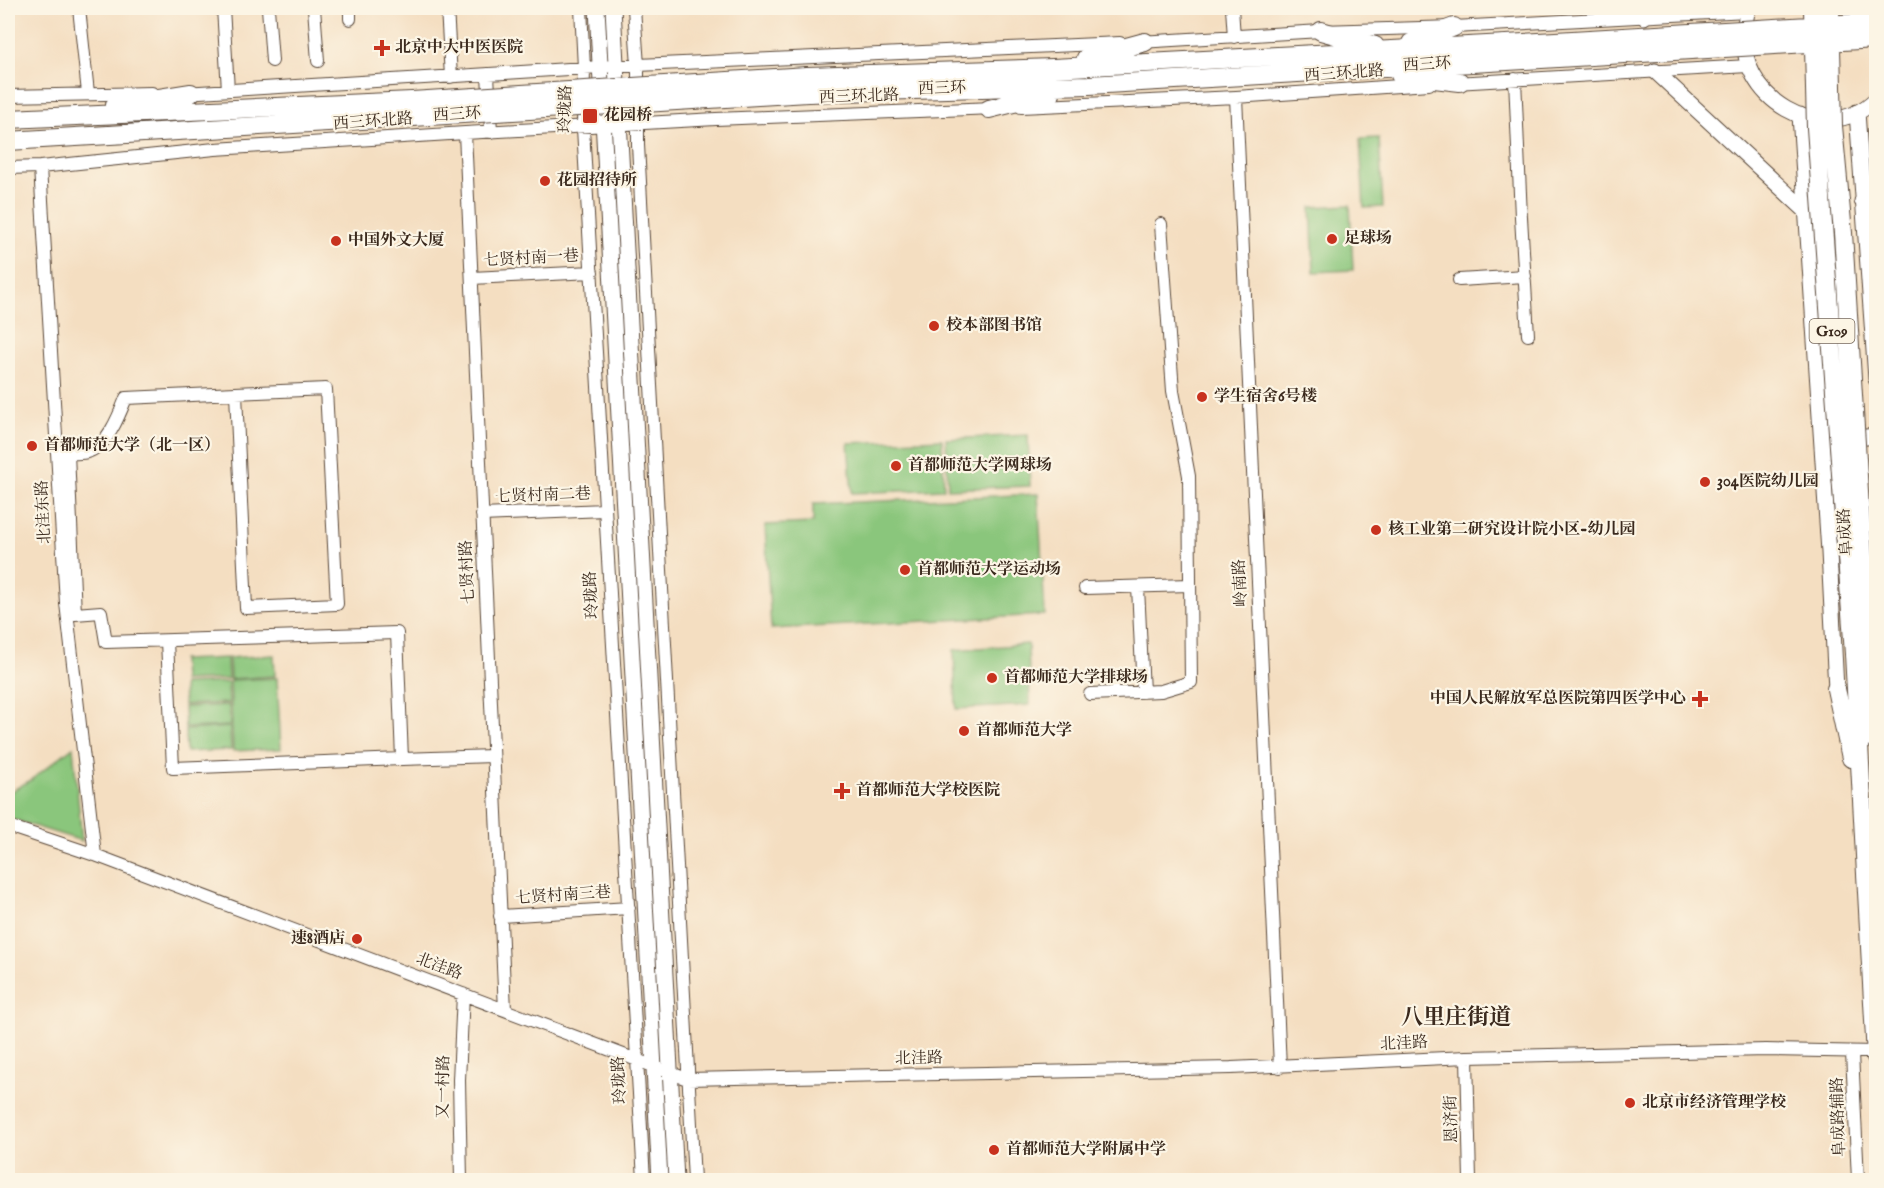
<svg xmlns="http://www.w3.org/2000/svg" width="1884" height="1188" font-family="'IM FELL English','Noto Serif SC',serif">
<style>
.green{fill:#8ac67c;stroke:#62784d;stroke-width:1.5}
.lines{fill:none;stroke-linecap:round;stroke-linejoin:round}
.minor-casing{stroke:#574536;stroke-width:14}
.major-casing{stroke:#574536;stroke-width:17}
.highway-casing{stroke:#574536;stroke-width:20}
.minor{stroke:#fff;stroke-width:12}
.major{stroke:#fff;stroke-width:15}
.highway{stroke:#fff;stroke-width:18}
.highway-bridge-casing{stroke:#574536;stroke-width:20;stroke-linecap:butt}
.highway-bridge{stroke:#fff;stroke-width:18}
.poi-dot{fill:#c8321e;stroke:#fcf5e5;stroke-width:2}
.labels{text-anchor:middle;dominant-baseline:central;stroke-width:4.5;stroke-linejoin:round;paint-order:stroke}
.shield{fill:#fcf5e5;stroke:#75675a;stroke-width:1.5}
.shield-label{font-size:15px;font-weight:bold;fill:#3b2a1e}
.poi-label{font-size:16px;font-weight:bold;fill:#3b2a1e;stroke:#fcf5e5;text-anchor:start}
.street-label{font-size:16px;fill:#3b2a1e;stroke:#fcf5e5}
.district-label{font-size:22px;font-weight:bold;fill:#3b2a1e;stroke:#fcf5e5}
</style>
<rect width="100%" height="100%" fill="#fcf5e5"/>
<filter id="ink" filterUnits="userSpaceOnUse"><feTurbulence type="fractalNoise" baseFrequency=".0167" numOctaves="2"/><feDisplacementMap in="SourceGraphic" scale="12" xChannelSelector="R" yChannelSelector="G"/><feConvolveMatrix kernelMatrix="1 2 1 2 8 2 1 2 1" color-interpolation-filters="sRGB"/></filter>
<filter id="wash" filterUnits="userSpaceOnUse"><feTurbulence type="fractalNoise" baseFrequency=".008" numOctaves="4" result="noise"/><feDisplacementMap in="SourceGraphic" scale="24" xChannelSelector="R" yChannelSelector="G"/><feGaussianBlur stdDeviation="1.35" result="paint"/><feColorMatrix in="noise" values="0 0 0 0 0 0 0 0 0 0 0 0 0 0 0 0 0 1.4 0 .05"/><feComposite in="paint" operator="in"/></filter>
<g filter="url(#wash)">
<rect width="100%" height="100%" fill="#f4dec1"/>
<!-- green -->
<path class="green" d="M1379,138L1383,207L1364,208L1360,139Z
M1350,205L1353,270L1314,272L1311,207Z
M1028,435L1030,486L948,489L946,439Z
M942,439L944,489L852,493L848,443Z
M1038,494L1045,615L771,629L765,525L813,523V504Z
M1028,644L1030,705L956,709L954,650Z
M274,655L275,676L230,679L229,658Z
M227,658L228,679L183,681L182,660Z
M277,678L281,749L233,751L230,680Z
M228,682L229,703L184,705L183,684Z
M229,705L230,726L185,728L184,707Z
M230,727L231,750L186,752L185,730Z
M73,747L82,841L8,818V793L31,780Z"/>
</g>
<g filter="url(#ink)">
<g class="lines">
<defs>
<path id="minor" d="M79,8L88,93
M223,8L228,90
M268,8L272,61
M314,8L318,61
M350,8V19
M447,8L451,77
M581,8L584,68L583,128L644,1180
M634,8L638,66V145L694,1180
M1232,8L1234,37
M1140,42L1321,31L1454,27L1747,11
M488,74L491,132
M1515,79L1521,217L1528,335
M1455,83L1748,66
M184,93L616,66L1120,43
M8,96L152,93
M1236,97L1280,1067
M1021,107L1236,97L1429,84
M465,133L505,1010
M40,167L66,603L95,855
M8,168L40,167L215,149L465,133L716,119L994,108
M472,278L592,272
M1459,280L1525,276
M482,515L605,510
M1138,587L1143,692
M1085,588L1190,585
M167,641L173,768L402,759L397,633L106,642L101,612L75,614L68,453C74,453 82,454 87,452C107,447 119,416 126,398L326,389L337,604L246,608L236,394
M1090,694L1161,691L1191,682L1189,476L1173,391L1161,224
M402,759L493,756
M8,826L95,855L687,1079L1231,1068L1467,1057L1766,1050L1876,1052
M500,916L629,908
M1852,1053L1858,1180
M1467,1057L1470,1180
M461,1180L459,1080L463,994"/>
<path id="major" d="M597,8L660,1180
M613,8L676,1180
M1749,8C1746,13 1746,19 1745,26C1734,98 1822,151 1876,99
M1644,17L1654,8
M1655,71L1806,211
M1857,112L1876,379
M1800,115L1829,552L1836,689
M1862,201L1876,185
M1847,439L1876,436"/>
<path id="highway" d="M1321,31L1375,46
M1411,43L1454,27
M1086,58L1145,42
M1400,75L1460,82
M807,76L1053,68L1506,44
M808,93L1089,85L1507,61
M115,105L191,93
M989,109L1051,94
M8,119L412,101
M8,141L413,117
M1854,654L1876,1057
M1869,654L1876,741
M1836,689L1851,758"/>
</defs>
<!-- minor casing -->
<use href="#minor" class="minor-casing"/>
<!-- major casing -->
<use href="#major" class="major-casing"/>
<!-- highway casing -->
<use href="#highway" class="highway-casing"/>
<!-- minor -->
<use href="#minor" class="minor"/>
<!-- major -->
<use href="#major" class="major"/>
<!-- highway -->
<use href="#highway" class="highway"/>
<defs>
<path id="highway-bridge" d="M1813,8L1816,128L1854,654
M1830,8L1833,126L1843,233L1869,654
M1506,44L1876,22
M1507,61L1876,39
M412,101L807,76
M413,117L808,93"/>
</defs>
<!-- highway-bridge casing -->
<use href="#highway-bridge" class="highway-bridge-casing"/>
<!-- highway-bridge -->
<use href="#highway-bridge" class="highway-bridge"/>
</g>
</g>
<!-- markers -->
<g class="poi-dot">
<path d="M379 39h6v6h6v6h-6v6h-6v-6h-6v-6h6z"/>
<rect x="582" y="108" width="16" height="16" rx="3"/>
<circle cx="545" cy="181" r="6"/>
<circle cx="1332" cy="239" r="6"/>
<circle cx="336" cy="241" r="6"/>
<circle cx="934" cy="326" r="6"/>
<circle cx="1202" cy="397" r="6"/>
<circle cx="32" cy="446" r="6"/>
<circle cx="896" cy="466" r="6"/>
<circle cx="1705" cy="482" r="6"/>
<circle cx="1376" cy="530" r="6"/>
<circle cx="905" cy="570" r="6"/>
<circle cx="992" cy="678" r="6"/>
<path d="M1697 690h6v6h6v6h-6v6h-6v-6h-6v-6h6z"/>
<circle cx="964" cy="731" r="6"/>
<path d="M839 782h6v6h6v6h-6v6h-6v-6h-6v-6h6z"/>
<circle cx="357" cy="939" r="6"/>
<circle cx="1630" cy="1103" r="6"/>
<circle cx="994" cy="1150" r="6"/>
</g>
<g class="labels">
<!-- shield labels -->
<rect class="shield" x="1809.5" y="319" width="45" height="24" rx="4.5"/>
<g class="shield-label">
<text x="1832" y="331">G109</text>
</g>
<!-- poi labels -->
<g class="poi-label">
<text x="395" y="48">北京中大中医医院</text>
<text x="604" y="116">花园桥</text>
<text x="557" y="181">花园招待所</text>
<text x="1344" y="239">足球场</text>
<text x="348" y="241">中国外文大厦</text>
<text x="946" y="326">校本部图书馆</text>
<text x="1214" y="397">学生宿舍6号楼</text>
<text x="44" y="446">首都师范大学（北一区）</text>
<text x="908" y="466">首都师范大学网球场</text>
<text x="1717" y="482">304医院幼儿园</text>
<text x="1388" y="530">核工业第二研究设计院小区-幼儿园</text>
<text x="917" y="570">首都师范大学运动场</text>
<text x="1004" y="678">首都师范大学排球场</text>
<text x="1686" y="699" text-anchor="end">中国人民解放军总医院第四医学中心</text>
<text x="976" y="731">首都师范大学</text>
<text x="856" y="791">首都师范大学校医院</text>
<text x="345" y="939" text-anchor="end">速8酒店</text>
<text x="1642" y="1103">北京市经济管理学校</text>
<text x="1006" y="1150">首都师范大学附属中学</text>
</g>
<!-- street labels -->
<g class="street-label">
<text transform="translate(1427 65) rotate(-3)">西三环</text>
<text transform="translate(1344 74) rotate(-4)">西三环北路</text>
<text transform="translate(942 89) rotate(-2)">西三环</text>
<text transform="translate(859 97) rotate(-2)">西三环北路</text>
<text transform="translate(566 109) rotate(-89)">玲珑路</text>
<text transform="translate(457 115) rotate(-3)">西三环</text>
<text transform="translate(373 122) rotate(-4)">西三环北路</text>
<text transform="translate(531 259) rotate(-3)">七贤村南一巷</text>
<text transform="translate(543 496) rotate(-2)">七贤村南二巷</text>
<text transform="translate(44 512) rotate(-93)">北洼东路</text>
<text transform="translate(1846 532) rotate(-94)">阜成路</text>
<text transform="translate(468 572) rotate(-93)">七贤村路</text>
<text transform="translate(1241 583) rotate(-93)">岭南路</text>
<text transform="translate(592 595) rotate(-93)">玲珑路</text>
<text transform="translate(563 896) rotate(-4)">七贤村南三巷</text>
<text transform="translate(439 967) rotate(21)">北洼路</text>
<text transform="translate(1404 1044) rotate(-3)">北洼路</text>
<text transform="translate(919 1059) rotate(-1)">北洼路</text>
<text transform="translate(620 1080) rotate(-93)">玲珑路</text>
<text transform="translate(444 1087) rotate(-89)">又一村路</text>
<text transform="translate(1839 1117) rotate(-92)">阜成路辅路</text>
<text transform="translate(1452 1119) rotate(-91)">恩济街</text>
</g>
<!-- district labels -->
<g class="district-label">
<text x="1456" y="1018">八里庄街道</text>
</g>
</g>
<!-- margin -->
<rect width="1884" height="1188" fill="none" stroke="#fcf5e5" stroke-width="30"/>
</svg>
